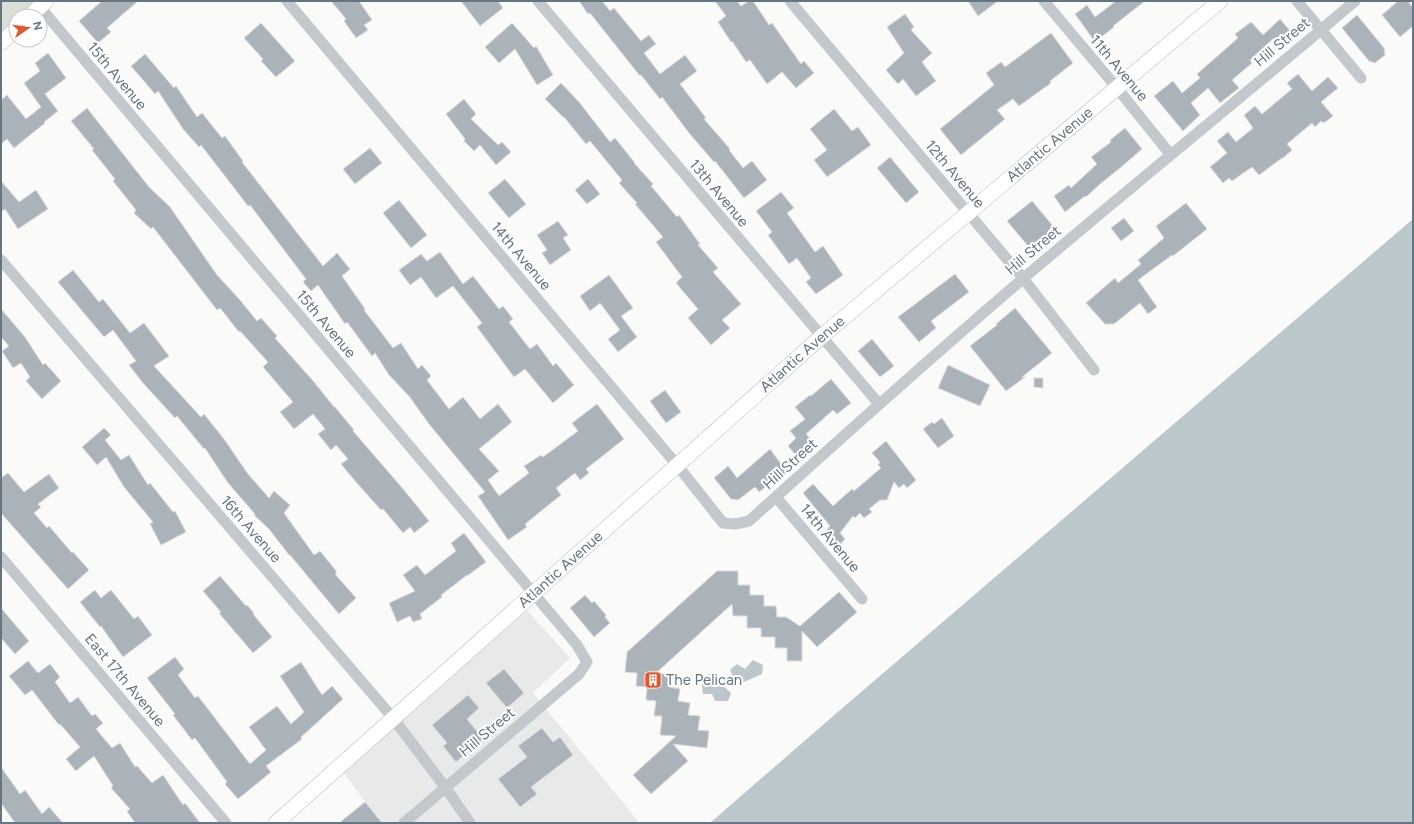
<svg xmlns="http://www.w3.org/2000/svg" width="1414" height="824" font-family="Figtree,sans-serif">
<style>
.built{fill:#e8e9e9}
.green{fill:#dadfd7}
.water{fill:#bbc7cb}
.building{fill:#aab3b9;stroke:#dcdcda}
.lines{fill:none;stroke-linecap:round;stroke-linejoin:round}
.secondary-casing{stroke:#b3babf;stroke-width:16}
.street{stroke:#c3c8cc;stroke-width:11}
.secondary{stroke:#fff;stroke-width:15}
.labels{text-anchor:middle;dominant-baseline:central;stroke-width:4;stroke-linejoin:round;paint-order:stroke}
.street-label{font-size:15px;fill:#657683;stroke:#fff}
.poi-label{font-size:15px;fill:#657683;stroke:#fff;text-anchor:start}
</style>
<rect width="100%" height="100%" fill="#fafaf8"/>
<!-- built -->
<path class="built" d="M525,608L570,658L533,693L638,821L636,823H381L343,772Z"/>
<!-- green -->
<path class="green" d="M1,1H46L30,16H16V29L1,43Z"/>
<!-- water -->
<path class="water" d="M1413,219V823H710L839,711Z
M753,660L763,665L762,674L737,685L730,670L737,664L745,669Z
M710,674L731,693L728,701H715L712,694H703L701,679Z"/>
<!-- building -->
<path class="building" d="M102,1H138L107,28L111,32L98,43L79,21Z
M331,1H359L372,20L364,25L368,30L356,38L344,21L346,19Z
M461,1H498L503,8L480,26Z
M579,1H602L610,11L614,8L641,41L649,35L656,44L644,53L660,74L685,55L697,71L680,84L706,118L704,119L730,149L729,150L743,168L752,161L767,180L744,198L715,161L714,162L689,133L662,97L660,99L641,75L640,76L590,13L588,14Z
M715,1H737L741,6L749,1H753L769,25L772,23L801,64L804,61L814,73L796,88L782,72L767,84L750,60L746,62L732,41L731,42L718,22L726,16Z
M968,1H998L978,16Z
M1116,1H1145L1113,26L1114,27L1095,42L1075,14L1087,5L1095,17Z
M1398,1H1408L1413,8V26L1400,37L1382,15Z
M905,14L914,27L911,30L932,53L922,62L936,81L916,96L903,79L898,84L886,70L904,53L887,27Z
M1357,15L1384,48L1385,55L1375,63L1369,61L1342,28Z
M1280,19L1295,37L1281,48L1274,38L1250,60L1252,63L1232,80L1239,88L1220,103L1208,88L1191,103L1200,115L1183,131L1154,96L1173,81L1182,93L1200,78L1197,74L1238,38L1235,34L1251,22L1263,35Z
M261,23L295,61L276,77L261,61L263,59L244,38Z
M512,23L534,48L536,46L553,75L537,85L515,49L499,63L485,47Z
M1051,33L1073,63L1050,81L1051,83L1019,106L1013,99L997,110L1005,119L961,155L940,129L994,85L986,73L1001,62L1005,67Z
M48,53L66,78L45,94L58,111L44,122L45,123L14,148L7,139L1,144V100L7,95L26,119L41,107L24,83L40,71L35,63Z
M145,54L174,88L176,86L197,117L202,113L222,138L225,136L243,161L242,162L323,266L337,253L350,269L342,276L365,309L364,310L393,348L401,343L418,369L422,365L431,376L427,380L449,409L463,397L480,419L498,404L512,422L479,449L499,471L488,480L499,496L529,473L524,466L541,455L543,457L578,431L572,423L597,404L624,439L586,469L589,473L580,480L575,473L556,488L561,495L525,524L527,527L508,540L478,496L485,492L429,424L409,396L389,375L375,353L372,356L347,322L345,324L318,285L311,291L303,282L306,279L250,205L248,206L201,145L199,147L183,129L158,91L155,94L131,66Z
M1298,74L1312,91L1328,77L1338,88L1321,102L1333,116L1324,123L1321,121L1315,127L1312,123L1287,144L1292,150L1283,158H1282L1259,175L1252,167L1232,181L1229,178L1223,183L1210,167L1227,153L1217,141L1228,132L1236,142L1253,128L1244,115L1255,106L1262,114L1292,89L1287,83Z
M561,83L579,102L610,142L615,138L635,163H634L653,184L651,186L677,217L679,215L700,244L698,245L718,268L713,272L741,304L722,320L730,328L711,345L688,318L698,309L676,283L682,277L656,242L663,237L635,204L637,203L619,183L622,180L590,141L586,144L564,117H563L545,99Z
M464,99L476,114L471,119L498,145L502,142L511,152L496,165L480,145L474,151L464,141L465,139L446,114Z
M87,108L149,187L170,207L217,275L240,300L257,321L261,318L277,336L275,338L314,382L334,407H335L354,430L353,431L404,490L429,521L414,533L410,527L403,533L383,509L381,510L356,482L341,464L348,459L336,445L331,450L318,434L325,429L313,414L294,429L280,412L293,402L263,367L268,362L240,331L239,332L220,308L217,310L153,227L151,229L134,213L136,210L113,181L115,179L92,150L94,149L71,121Z
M834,109L852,131L858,127L871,145L827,177L814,160L827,150L810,129Z
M1125,128L1142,149L1120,168L1100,184L1086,197L1085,196L1065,212L1054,196L1069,185L1071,188L1097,164L1091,157L1111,142L1110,140Z
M370,148L382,163L355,184L343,169Z
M890,157L919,192L906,203L877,168Z
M505,179L526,204L509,218L488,193Z
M588,179L600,194L587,204L575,190Z
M1,181L19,202L36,190L48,209L18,229L5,209L1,212Z
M781,192L794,208L787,213L815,252L823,246L843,275L816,294L806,282L811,278L797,258L789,264L768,235L772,232L756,211Z
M399,200L427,235L411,248L383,213Z
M1032,201L1053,226L1048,231L1051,235L1037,246L1034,242L1028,246L1007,221Z
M1186,203L1207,229L1173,256L1172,255L1138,280L1157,307L1148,314L1140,303L1114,324H1105L1086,303L1115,278L1118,283L1141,264L1138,260L1164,238L1156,226Z
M1124,218L1134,231L1121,241L1111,228Z
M558,221L568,235L563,238L571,250L550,265L542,253L547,250L537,235Z
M440,252L463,284L473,276L499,309L503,306L513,319L509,322L530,349L537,344L553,366L556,363L574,385L553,403L525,369L514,377L477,327L482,323L453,286L436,298L421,277L410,285L399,270L421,254L427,261Z
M73,270L99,302L103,299L130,333L144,323L169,356L154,366L201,417L204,414L224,439L248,474L269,498L274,491L290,505L284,513L314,555L320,551L337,572L335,574L356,598L339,614L290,555H289L269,529L254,515L255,514L228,483L205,448L204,449L177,416L175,418L143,383L129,365L136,361L113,330L104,337L58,282Z
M955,274L969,292L931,321L936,328L919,342L898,317Z
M609,275L633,308L621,316L637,337L618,352L608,339L620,330L600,303L590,311L580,296Z
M1015,308L1052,353L1022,377H1025L1006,391L970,346L997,325L996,324Z
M1,309L25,337L43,365L45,363L61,381L42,399L26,381L30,377L21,363L13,368L2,351L9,346L1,337Z
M872,339L894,366L880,377L858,351Z
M948,365L990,385L980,406L938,388Z
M1034,378H1043V388L1034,387Z
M831,379L851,403L837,414L833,410L806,434L817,446L801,461L788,446L796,438L790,431L805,419L795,407L810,395L811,396Z
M665,390L681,412L666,423L650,401Z
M942,418L954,436L938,448L923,429L932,422L934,424Z
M104,428L111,435L105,440L121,460L129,455L148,485L150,483L173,512L175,511L186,532L161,545L150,524L153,522L124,487L106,457L97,465L82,447Z
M886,441L916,480L907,488L904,484L899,488L894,482L887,500H880L869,509L872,512L864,518L860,513L855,518L853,516L840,533L845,539L837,548L825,532L830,526L803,493L813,484L833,506L852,489L854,491L881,468L878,465L880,462L872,453Z
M770,449L787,472L778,479L777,478L759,492L755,487L738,500L731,499L714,478L728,466L737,478Z
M8,473L24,492L49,474L59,488L38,504L41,507L34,513L47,528L49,526L72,553L73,552L89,570L68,589L1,513V478Z
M464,533L486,562L467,576V575L441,595L442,597L420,614L422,619L413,622L410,616L397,622L389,603L415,591L403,575L417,565L425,575L456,551L451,543Z
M717,571H738V585H750V595H764V606H776L777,617H786L800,626L839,592L857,612L817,647L802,631V661H787V648H775V637H761V628H747V616H733L732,604L656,673L670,675L669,687L680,689L678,701L690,703L688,715L700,716L698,730L709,731L707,748L673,744L688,761L651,794L633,775L676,736L660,735L662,716H654L656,701L646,700L647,687L636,686L637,673L625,672L627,652Z
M220,576L246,606L247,605L254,613L253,614L272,637L253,653L219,613L221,612L203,591Z
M95,590L101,598L111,590L134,619L138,616L152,635L123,657L101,626L100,627L80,602Z
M585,595L592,603L594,601L606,615L605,617L610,623L594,637L570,608Z
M1,608L29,641L15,654L1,638Z
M175,657L184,669L178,675L195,698L198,696L250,764L266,750L249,727L277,706L291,724L304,712L280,676L301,662L322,695L332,686L343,699L301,737L302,739L266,766L271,772L238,799L225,784L227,782L195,738L192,740L173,715L175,714L147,678Z
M28,661L38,673L50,664L60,677L55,682L70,703L78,697L92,716L95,714L103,723L96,729L112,748L120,743L135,767L137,766L152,783L163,775L183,805L185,803L200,823H135L127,811L130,809L111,788L113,786L94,756L76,771L66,759L80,747L60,724L59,725L32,690L25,695L9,676Z
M504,669L524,693L507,708L486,683Z
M468,695L479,708L467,719L483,739L456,762L443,746L447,743L432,725Z
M542,728L553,742L560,737L573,755L531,787L537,794L520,807L498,779L527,757L518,746Z
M1,767L20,794L25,790L42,814L49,807L63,823H15L1,803Z
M365,802L382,823H339Z"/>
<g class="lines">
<defs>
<g id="secondary">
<path d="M30,16L46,1"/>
<path d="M1,43L16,29"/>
<path id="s1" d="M276,823L821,337L1220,1"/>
</g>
</defs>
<!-- secondary casing -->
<use href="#secondary" class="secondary-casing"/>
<!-- street -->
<path class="street" d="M287,1L677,465L723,523L735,524L749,521C840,439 932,356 1025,277C1134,184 1246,94 1355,1
M538,1L879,404
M790,1L1023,278L1094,370
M1044,1L1117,88L1170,154
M1297,1L1361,78
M40,7L577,645L587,662L579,674L404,823
M1,260L393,718L445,787L470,823
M776,497L862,599
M1,557L226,823"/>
<!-- secondary -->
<use href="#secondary" class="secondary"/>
</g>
<!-- icons -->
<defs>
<symbol id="building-square" viewBox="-11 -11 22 22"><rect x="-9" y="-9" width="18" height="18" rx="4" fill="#e4572e" stroke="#fff"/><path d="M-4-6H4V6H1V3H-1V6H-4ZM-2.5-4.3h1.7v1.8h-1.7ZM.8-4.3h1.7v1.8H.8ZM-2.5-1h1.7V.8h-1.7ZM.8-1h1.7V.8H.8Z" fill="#fff"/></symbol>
</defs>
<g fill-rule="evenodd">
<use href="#building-square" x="643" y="670" width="20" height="20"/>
</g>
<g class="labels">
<!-- street labels -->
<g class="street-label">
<text transform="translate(1282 42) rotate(-40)">Hill Street</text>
<text transform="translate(1119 68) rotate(50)">11th Avenue</text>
<text transform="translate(117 76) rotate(50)">15th Avenue</text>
<text stroke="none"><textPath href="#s1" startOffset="1029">Atlantic Avenue</textPath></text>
<text transform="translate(955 174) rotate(50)">12th Avenue</text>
<text transform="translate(719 193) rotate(50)">13th Avenue</text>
<text transform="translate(1033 250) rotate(-40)">Hill Street</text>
<text transform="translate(521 256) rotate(50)">14th Avenue</text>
<text transform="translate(326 324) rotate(50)">15th Avenue</text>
<text stroke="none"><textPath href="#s1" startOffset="705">Atlantic Avenue</textPath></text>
<text transform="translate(790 464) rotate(-42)">Hill Street</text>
<text transform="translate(251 529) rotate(49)">16th Avenue</text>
<text transform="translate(830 538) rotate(50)">14th Avenue</text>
<text stroke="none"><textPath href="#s1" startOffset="381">Atlantic Avenue</textPath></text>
<text transform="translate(125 680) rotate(50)">East 17th Avenue</text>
<text transform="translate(487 732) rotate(-40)">Hill Street</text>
</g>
<!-- poi labels -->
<g class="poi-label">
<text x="666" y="680">The Pelican</text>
</g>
</g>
<!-- border -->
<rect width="1414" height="824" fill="none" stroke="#657683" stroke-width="4"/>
<!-- north arrow -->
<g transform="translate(28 28) rotate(77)"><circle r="19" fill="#ffffff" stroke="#c1c8cd"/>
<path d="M0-3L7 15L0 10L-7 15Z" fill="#e4572e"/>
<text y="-6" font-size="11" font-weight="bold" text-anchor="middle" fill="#657683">N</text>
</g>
</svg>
